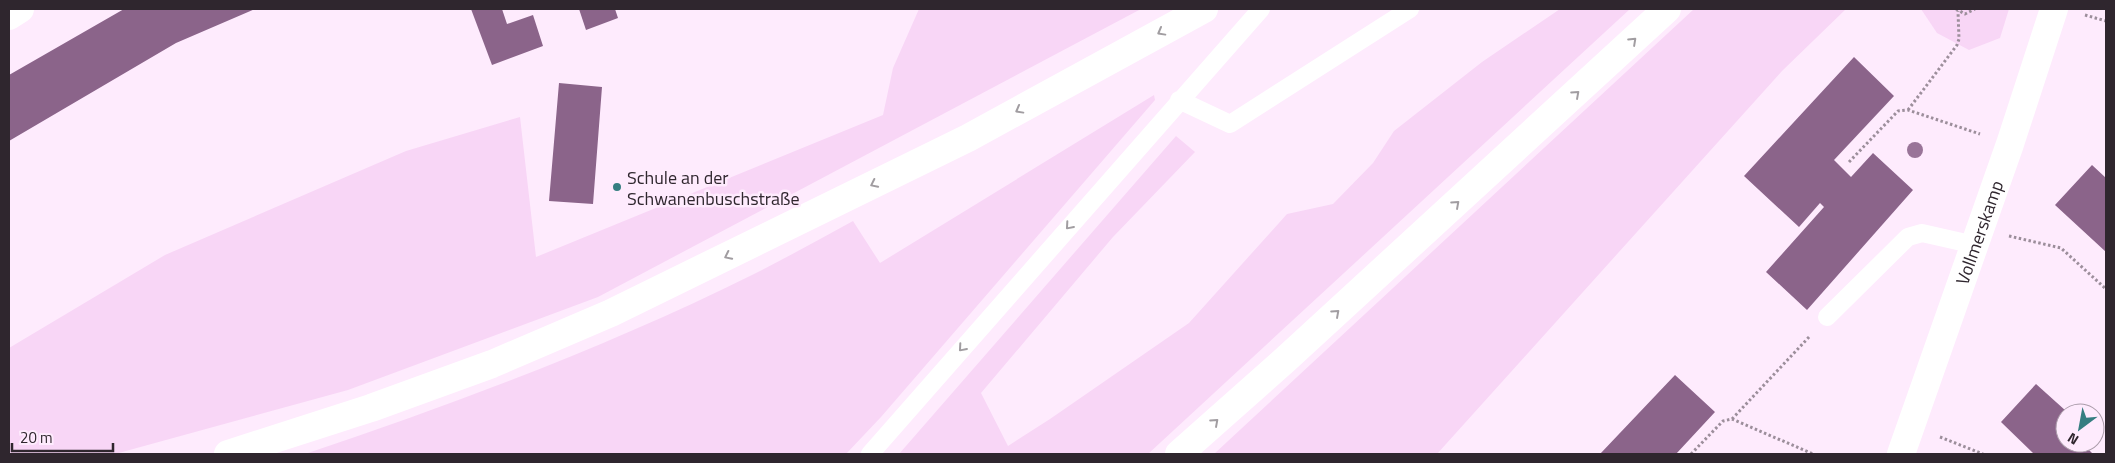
<svg xmlns="http://www.w3.org/2000/svg" width="2115" height="463" font-family="'Titillium Web',sans-serif">
<style>
.green{fill:#f8d6f6}
.building{fill:#8b648a}
.lines{fill:none;stroke-linecap:round;stroke-linejoin:round}
.path{stroke:#9c8e9b;stroke-width:3;stroke-dasharray:2.5 2.5;stroke-linecap:butt}
.lane{stroke:#fff;stroke-width:18}
.street{stroke:#fff;stroke-width:28}
.highway{stroke:#fff;stroke-width:28}
.tree{fill:#997498}
.oneway{stroke:#a19da1}
.poi-dot{fill:#357e81;stroke:#feebfd;stroke-width:2}
.labels{text-anchor:middle;dominant-baseline:central;stroke-width:5;stroke-linejoin:round;paint-order:stroke}
.poi-label{font-size:18px;fill:#2f262e;stroke:#feebfd;text-anchor:start}
.street-label{font-size:18px;fill:#2f262e;stroke:#feebfd}
</style>
<rect width="100%" height="100%" fill="#feebfd"/>
<!-- green -->
<path class="green" d="M919,9H1141L598,297L348,390L115,454H9V348L165,255L406,151L520,117L536,257L883,115L893,68Z
M1560,9H1630L1148,454H899L1176,136L1195,152L1113,237L981,393L1008,446L1050,419L1189,323L1287,214L1333,204L1373,163L1394,131L1482,62Z
M1694,9H1846L1782,71L1437,454H1214Z
M1921,9H2009L2000,38L1969,50L1937,33Z
M1154,95L1155,100L881,417L846,454H305C457,403 609,346 752,275C786,258 820,239 853,221L880,263Z"/>
<!-- building -->
<path class="building" d="M124,9H255L176,43L9,141V75Z
M471,9H502L507,24L533,15L543,46L492,65Z
M579,9H615L618,18L586,30Z
M1854,57L1894,96L1834,160L1851,177L1873,153L1913,190L1807,310L1766,272L1824,207L1820,203L1799,227L1744,176Z
M559,83L602,87L593,204L549,201Z
M2092,165L2106,178V252L2055,205Z
M1675,375L1715,412L1676,454H1600Z
M2036,384L2066,411L2062,415L2065,417V443H2088L2085,446L2093,454H2034L2001,422Z"/>
<g class="lines">
<!-- path -->
<path class="path" d="M1956,9L1965,14L1975,9
M2085,15L2106,21
M1908,110L1957,45L1959,39L1958,11
M1849,162L1898,111L1908,110L1980,134
M2009,236L2061,248L2106,289
M1732,419L1810,336
M1940,437L1983,454
M1691,454L1723,421L1732,419L1813,454"/>
<!-- lane -->
<path class="lane" d="M1179,100L1230,124L1410,9
M1827,317L1908,237L1922,233L1975,245
M870,454L1261,9"/>
<!-- street -->
<g class="street">
<path d="M9,16L20,9"/>
<path id="s1" d="M1901,454L2010,144L2054,9"/>
</g>
<!-- highway -->
<path class="highway" d="M228,454L371,408L492,364L611,313L968,138L1204,9
M1179,454L1286,359L1667,9"/>
</g>
<!-- trees -->
<circle class="tree" cx="1915" cy="150" r="8"/>
<!-- one-way arrows -->
<defs><path id="oneway-chevron" d="M-2-3.5L2.5 0L-2 3.5" fill="none" stroke-width="1.6" stroke-linecap="round" stroke-linejoin="round" transform="scale(1.25)"/></defs>
<g class="oneway">
<use href="#oneway-chevron" transform="translate(1161 32) rotate(151)"/>
<use href="#oneway-chevron" transform="translate(1633 41) rotate(-43)"/>
<use href="#oneway-chevron" transform="translate(1576 94) rotate(-42)"/>
<use href="#oneway-chevron" transform="translate(1019 110) rotate(151)"/>
<use href="#oneway-chevron" transform="translate(874 184) rotate(154)"/>
<use href="#oneway-chevron" transform="translate(1456 204) rotate(-42)"/>
<use href="#oneway-chevron" transform="translate(1069 226) rotate(131)"/>
<use href="#oneway-chevron" transform="translate(728 256) rotate(154)"/>
<use href="#oneway-chevron" transform="translate(1336 313) rotate(-42)"/>
<use href="#oneway-chevron" transform="translate(962 348) rotate(131)"/>
<use href="#oneway-chevron" transform="translate(1215 422) rotate(-42)"/>
</g>
<!-- markers -->
<circle class="poi-dot" cx="617" cy="187" r="5"/>
<g class="labels">
<!-- poi labels -->
<g class="poi-label">
<text x="627" y="177">Schule an der<tspan x="627" dy="21">Schwanenbuschstraße</tspan></text>
</g>
<!-- street labels -->
<g class="street-label">
<text stroke="none"><textPath href="#s1" startOffset="235">Vollmerskamp</textPath></text>
</g>
</g>
<!-- border -->
<rect width="2115" height="463" fill="none" stroke="#2f262e" stroke-width="20"/>
<!-- north arrow -->
<g transform="translate(2080 428) rotate(212)"><circle r="24" fill="#feebfd" stroke="#ab9caa"/>
<path d="M0-4L9 19L0 12L-9 19Z" fill="#357e81"/>
<text y="-8" font-size="14" font-weight="bold" text-anchor="middle" fill="#2f262e">N</text>
</g>
<!-- scale -->
<path d="M12 443v8h101v-8" fill="none" stroke="#2f262e" stroke-width="2.5"/>
<text x="20" y="443" font-size="15" fill="#2f262e" stroke="#feebfd" stroke-width="4" paint-order="stroke">20 m</text>
</svg>
